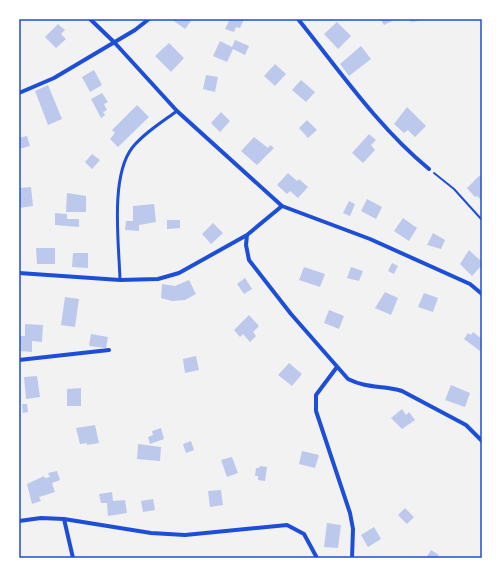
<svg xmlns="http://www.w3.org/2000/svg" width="501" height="577" font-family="Manrope,sans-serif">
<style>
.building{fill:#bdc9ec}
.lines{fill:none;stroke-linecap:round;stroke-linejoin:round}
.path{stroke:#1d4ed8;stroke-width:2}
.service{stroke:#1d4ed8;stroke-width:3}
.minor{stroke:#1d4ed8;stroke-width:4}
.neatline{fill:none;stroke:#1d4ed8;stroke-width:1.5}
</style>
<rect width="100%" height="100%" fill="#f2f2f2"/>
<!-- building -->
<path class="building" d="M171,19H189L191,21L185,29Z
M230,19H244L240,28L236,27L234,32L225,29Z
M380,19H396L384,25Z
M410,19H418V21L411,22Z
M337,22L351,36L338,49L324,34Z
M58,24L65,30L61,34L66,39L56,48L45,37Z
M235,40L249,46L245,55L233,49L227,62L213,56L220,41L232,47Z
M169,43L184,58L171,72L155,56Z
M361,46L371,59L349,76L340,64Z
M275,64L286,74L275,86L264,76Z
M94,70L102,85L90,92L82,77Z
M206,75L218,77L215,92L203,89Z
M301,80L315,92L306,102L292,90Z
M48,85L62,119L48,125L35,91Z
M102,93L108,102L104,104L107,110L103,112L105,115L101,118L91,99Z
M137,105L149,117L118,147L110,139L115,133L112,130Z
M407,107L426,126L415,137L408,130L404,133L394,124Z
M221,112L230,121L220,132L211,123Z
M307,120L317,130L308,138L299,128Z
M369,134L376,140L371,145L375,150L363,163L352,153Z
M27,136L30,146L19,149V138Z
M254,137L268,148L270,145L274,148L257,165L241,151Z
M92,154L100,160L92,169L85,162Z
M288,173L297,181L299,179L308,187L298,198L290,191L287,194L277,185Z
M479,176L482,177L481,200L477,196L475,197L467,188Z
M31,187L33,206L19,208V188Z
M67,193L86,196V212H66Z
M367,199L382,207L376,219L361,211Z
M349,201L355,204L350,216L343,213Z
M154,204L156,222L139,225V231L125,230L126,221H133V206Z
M55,213L67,214V219H79V227L55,225Z
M403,218L417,228L409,241L394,231Z
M167,220H180V228L167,229Z
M213,223L223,233L211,244L202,234Z
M433,233L445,240L441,249L427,245Z
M36,248H55V264H37Z
M469,250L482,262V265L472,276L460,264Z
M73,253H88V268L72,267Z
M392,263L398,266L394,274L388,271Z
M304,267L325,274L320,287L299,280Z
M351,267L363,271L359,281L347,278Z
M245,278L252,289L244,294L237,284Z
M189,280L196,294L185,300L172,301L161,298L162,284L175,286Z
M385,292L398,298L391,315L375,308Z
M424,293L438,298L433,312L418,307Z
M65,297L79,299L75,327L61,325Z
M329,310L344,316L339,329L324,323Z
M249,315L259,326L253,332L256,336L250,342L243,334L240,337L234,330Z
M25,324L43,325L42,342L32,341V352L20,351V336H25Z
M473,332L482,339V348L480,351L464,339L468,333L471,335Z
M91,334L108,337L106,348L89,346Z
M196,356L199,370L185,373L183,359Z
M289,363L302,374L292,386L278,375Z
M37,376L40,397L26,399L24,377Z
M451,385L470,393L465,407L445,400Z
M81,388V406H67V389Z
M22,404H27L28,412L23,413Z
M402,409L406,415L409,412L415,420L402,429L391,418Z
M95,425L99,443L87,445V443L80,444L76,428Z
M161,428L164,439L150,444L148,437L153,435L152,431Z
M191,441L194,450L186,453L183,444Z
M138,444L161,447L160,461L137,459Z
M302,451L319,455L315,468L299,464Z
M232,457L238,473L227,477L221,460Z
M260,466L267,467L265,481L258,480V476H255L256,468H259Z
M57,471L60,480L52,483L55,492L39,497L41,501L32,504L27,484L44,476L45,478L50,477L48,473Z
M221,490L223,505L210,507L208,491Z
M112,492L113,501L125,500L127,513L108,516L107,503H101L99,494Z
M153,499L155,510L143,512L141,501Z
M405,508L414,517L407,524L398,515Z
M327,523L341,525L338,548L324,547Z
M374,527L381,539L368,547L361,535Z
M431,550L439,555L437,558H426Z"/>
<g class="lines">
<!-- path -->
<path class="path" d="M434,173L454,189L482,220"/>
<!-- service -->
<path class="service" d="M120,280C119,244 110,177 132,148C144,133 162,122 177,111"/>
<!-- minor -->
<path class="minor" d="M90,19L114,42L177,111L282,206L370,239L470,284L482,294
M298,19C339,70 378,127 429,169
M19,93L54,78L135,30L149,19
M282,206L247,235L246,245L249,260L291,314L348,379C368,389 382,385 402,391L466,425L482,441
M19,273L120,280L158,279L179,273L247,235
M19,360L109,350
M337,367L316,395V411L350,513L353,529L352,558
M64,519L73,558
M19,521L41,518L64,519L151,533L185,535L287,525L304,534L317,558"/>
</g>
<!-- border -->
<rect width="501" height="577" fill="none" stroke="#ffffff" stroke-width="40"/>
<rect x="20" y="20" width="461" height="537" class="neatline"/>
</svg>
